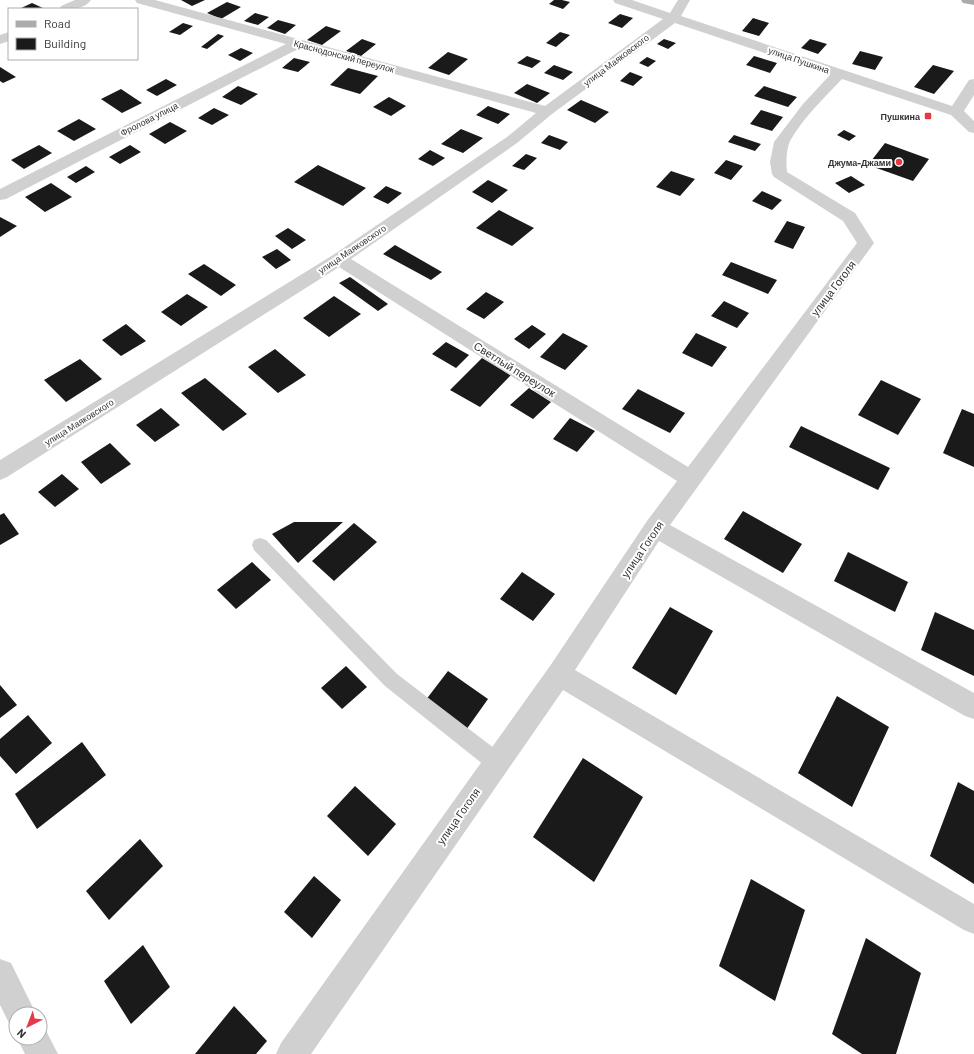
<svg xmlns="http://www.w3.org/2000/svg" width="974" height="1054" font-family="Barlow,sans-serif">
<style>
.building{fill:#1a1a1a}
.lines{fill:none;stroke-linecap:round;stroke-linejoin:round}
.service{fill:#d0d0d0;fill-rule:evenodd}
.minor{fill:#d0d0d0;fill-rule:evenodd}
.primary{fill:#ababab;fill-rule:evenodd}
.poi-dot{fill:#e63946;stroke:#fff;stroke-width:1.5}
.labels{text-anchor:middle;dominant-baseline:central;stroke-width:4;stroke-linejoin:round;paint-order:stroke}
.far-street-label{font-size:9px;fill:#333;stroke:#fff}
.far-poi-label{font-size:9px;font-weight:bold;fill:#333;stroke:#fff;text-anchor:end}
.street-label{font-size:11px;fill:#333;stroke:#fff}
</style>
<rect width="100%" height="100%" fill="#fff"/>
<!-- building -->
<path class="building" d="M181,0H205L192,6Z
M554,0H562L570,2L563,9L549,4Z
M227,2L241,7L221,19L207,13Z
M32,3L45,9H19Z
M255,13L269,17L258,25L244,21Z
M620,14L633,18L622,28L608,23Z
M753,18L769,23L759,36L742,31Z
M278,20L296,25L285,34L267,28Z
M183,23L193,26L180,35L169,32Z
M326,26L341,31L322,45L307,40Z
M560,32L570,35L556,47L546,43Z
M218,34L224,36L207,49L201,47Z
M362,39L376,44L361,56L346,51Z
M664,39L676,43L668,49L657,44Z
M810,39L827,44L818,54L801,48Z
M241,48L253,53L240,61L228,55Z
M860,51L883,57L875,70L852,64Z
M448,52L468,59L449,75L428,68Z
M527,56L541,61L532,68L517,63Z
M754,56L777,63L770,73L746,65Z
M647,57L656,61L648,67L639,63Z
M294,58L310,62L298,72L282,68Z
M554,65L573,72L563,80L544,73Z
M933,65L954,71L934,94L914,87Z
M0,67L16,77L3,83L0,81Z
M348,68L378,76L360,94L330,85Z
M630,72L643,77L633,86L620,81Z
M166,79L177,85L157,96L146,90Z
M527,84L550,93L537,103L514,93Z
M238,86L258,94L241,105L222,97Z
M764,86L797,97L788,107L754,96Z
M121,89L142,103L122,113L101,99Z
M389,97L406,106L391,116L373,107Z
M581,100L609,112L595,123L567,110Z
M488,106L510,114L498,124L476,115Z
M214,108L229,115L212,125L198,118Z
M761,110L783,117L772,131L750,124Z
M79,119L96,129L74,141L57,131Z
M170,122L187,131L165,144L149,134Z
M461,129L483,138L463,153L441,144Z
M844,130L856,136L849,141L837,135Z
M549,135L568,142L560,150L541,143Z
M734,135L761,144L755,151L728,142Z
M885,143L929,159L913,181L868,165Z
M39,145L52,153L24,169L11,160Z
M130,145L141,152L120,164L109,157Z
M430,150L445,158L433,166L418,159Z
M526,154L537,158L524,170L512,166Z
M726,160L743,166L731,180L714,173Z
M318,165L366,188L343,206L294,182Z
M86,166L95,172L76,183L67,177Z
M671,171L695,179L680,196L656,187Z
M851,176L865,185L849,193L835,183Z
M488,180L508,190L492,203L472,192Z
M51,183L72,197L45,212L25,197Z
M386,186L402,193L388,204L373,197Z
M762,191L782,200L772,210L752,201Z
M499,210L534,228L512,246L476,228Z
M0,217L17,226L0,237Z
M787,221L805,227L793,249L774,242Z
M288,228L306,240L292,249L275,236Z
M395,245L442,272L431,280L383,254Z
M277,249L291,260L276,269L262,257Z
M731,262L777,280L768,294L722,275Z
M204,264L236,285L221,296L188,274Z
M350,277L388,304L378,311L339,283Z
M486,292L504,302L484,319L466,309Z
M187,294L208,307L181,326L161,312Z
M334,296L361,314L329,337L303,318Z
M724,301L749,313L737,328L711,316Z
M126,324L146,341L121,356L102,340Z
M532,325L546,334L529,349L514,339Z
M563,333L588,346L565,370L540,357Z
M696,333L727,347L712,367L682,353Z
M446,342L469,355L456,368L432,354Z
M275,349L306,375L278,393L248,367Z
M482,358L511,375L480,407L450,390Z
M80,359L102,379L66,402L44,380Z
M205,378L247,414L223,431L181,393Z
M881,380L921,399L898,435L858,415Z
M529,388L551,402L533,419L510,405Z
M638,389L685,413L670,433L622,409Z
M161,408L180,425L155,442L136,425Z
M962,409L974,414V467L943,453Z
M570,418L595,431L577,452L553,439Z
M801,426L890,468L878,490L789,447Z
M110,443L131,464L101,484L81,462Z
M62,474L79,489L55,507L38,492Z
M743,511L802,544L783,573L724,539Z
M4,513L19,534L0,545V515Z
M294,522H343L298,563L272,534Z
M354,523L377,542L334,581L312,561Z
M848,552L908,582L895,612L834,581Z
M252,562L271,580L236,609L217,590Z
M522,572L555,594L533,621L500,599Z
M670,607L713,631L676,695L632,668Z
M935,612L974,630V676L921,650Z
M346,666L367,687L342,709L321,688Z
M448,671L488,699L466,730L425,701Z
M0,685L17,705L0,718Z
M837,696L889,727L852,807L798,773Z
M28,715L52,743L16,774L0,756V739Z
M82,742L106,775L37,829L15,794Z
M583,758L643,797L594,882L533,837Z
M958,782L974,791V884L930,856Z
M355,786L396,824L368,856L327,816Z
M140,839L163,866L109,920L86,891Z
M314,876L341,900L312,938L284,912Z
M751,879L805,910L775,1001L719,966Z
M866,938L921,973L896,1054H862L832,1034Z
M143,945L170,987L131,1024L104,981Z
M234,1006L267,1041L256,1054H195Z"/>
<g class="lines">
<!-- service -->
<path class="service" d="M260,538L266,540L397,674L503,755L506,762L503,769L496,772L489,769L385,686L254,550L252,545L254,540Z"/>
<!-- minor -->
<path class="minor" d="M75,0H91C84,10 70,9 60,9L61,6Z
M135,0H155L545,106L663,19L615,3L613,0H632L670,13L678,0H690L681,16L952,106L969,80L974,79V95L964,111L974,121V133L969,132L951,115L842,79C824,98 803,118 790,141C786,150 786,163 787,172L855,213L874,243L670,525L974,693V719L965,716L659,541L575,670L974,904V934L964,930L563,690L311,1054H276L281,1043L550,666L647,521L677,481L339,267L7,477L0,480V460L333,255L507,137L536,113L300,48L6,199L0,200V189L286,44L137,3ZM675,23L830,75L803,104L774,142L770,162L772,174L774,177L843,221L857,243L688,467L351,259L517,143L552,114Z
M9,32V41L0,44V35Z
M0,959L11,963L36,1014H16V1027L10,1025L0,1005Z
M40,1025L44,1027L58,1054H25L17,1038H40Z"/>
<!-- primary -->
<path class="primary" d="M961,0H974V5L963,3Z"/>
</g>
<!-- markers -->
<g class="poi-dot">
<rect x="924" y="112" width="8" height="8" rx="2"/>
<circle cx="899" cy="162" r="4"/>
</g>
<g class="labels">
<!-- far-street labels -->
<g class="far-street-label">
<text transform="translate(344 56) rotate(15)">Краснодонский переулок</text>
<text transform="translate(616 60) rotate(-37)">улица Маяковского</text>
<text transform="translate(799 60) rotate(19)">улица Пушкина</text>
<text transform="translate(149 119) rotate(-27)">Фролова улица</text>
<text transform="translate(352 249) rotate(-34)">улица Маяковского</text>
<text transform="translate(79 422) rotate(-32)">улица Маяковского</text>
</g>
<!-- far-poi labels -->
<g class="far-poi-label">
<text x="920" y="116">Пушкина</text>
<text x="891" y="162">Джума-Джами</text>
</g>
<!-- street labels -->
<g class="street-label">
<text transform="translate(833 288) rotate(-53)">улица Гоголя</text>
<text transform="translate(515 369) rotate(32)">Светлый переулок</text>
<text transform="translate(642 549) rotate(-56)">улица Гоголя</text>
<text transform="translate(458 816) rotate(-55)">улица Гоголя</text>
</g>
</g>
<!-- legend -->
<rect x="8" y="8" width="130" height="52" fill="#ffffff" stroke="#adadad"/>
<rect x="16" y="21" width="20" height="6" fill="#ababab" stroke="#adadad"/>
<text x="44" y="28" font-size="12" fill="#333333">Road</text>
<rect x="16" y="38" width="20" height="12" fill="#1a1a1a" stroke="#adadad"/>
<text x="44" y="48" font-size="12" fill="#333333">Building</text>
<!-- north arrow -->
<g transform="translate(28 1026) rotate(222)"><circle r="19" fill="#ffffff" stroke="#adadad"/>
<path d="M0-3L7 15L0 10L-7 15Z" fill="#e63946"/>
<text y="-6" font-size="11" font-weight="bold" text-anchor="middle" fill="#333333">N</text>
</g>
</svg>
